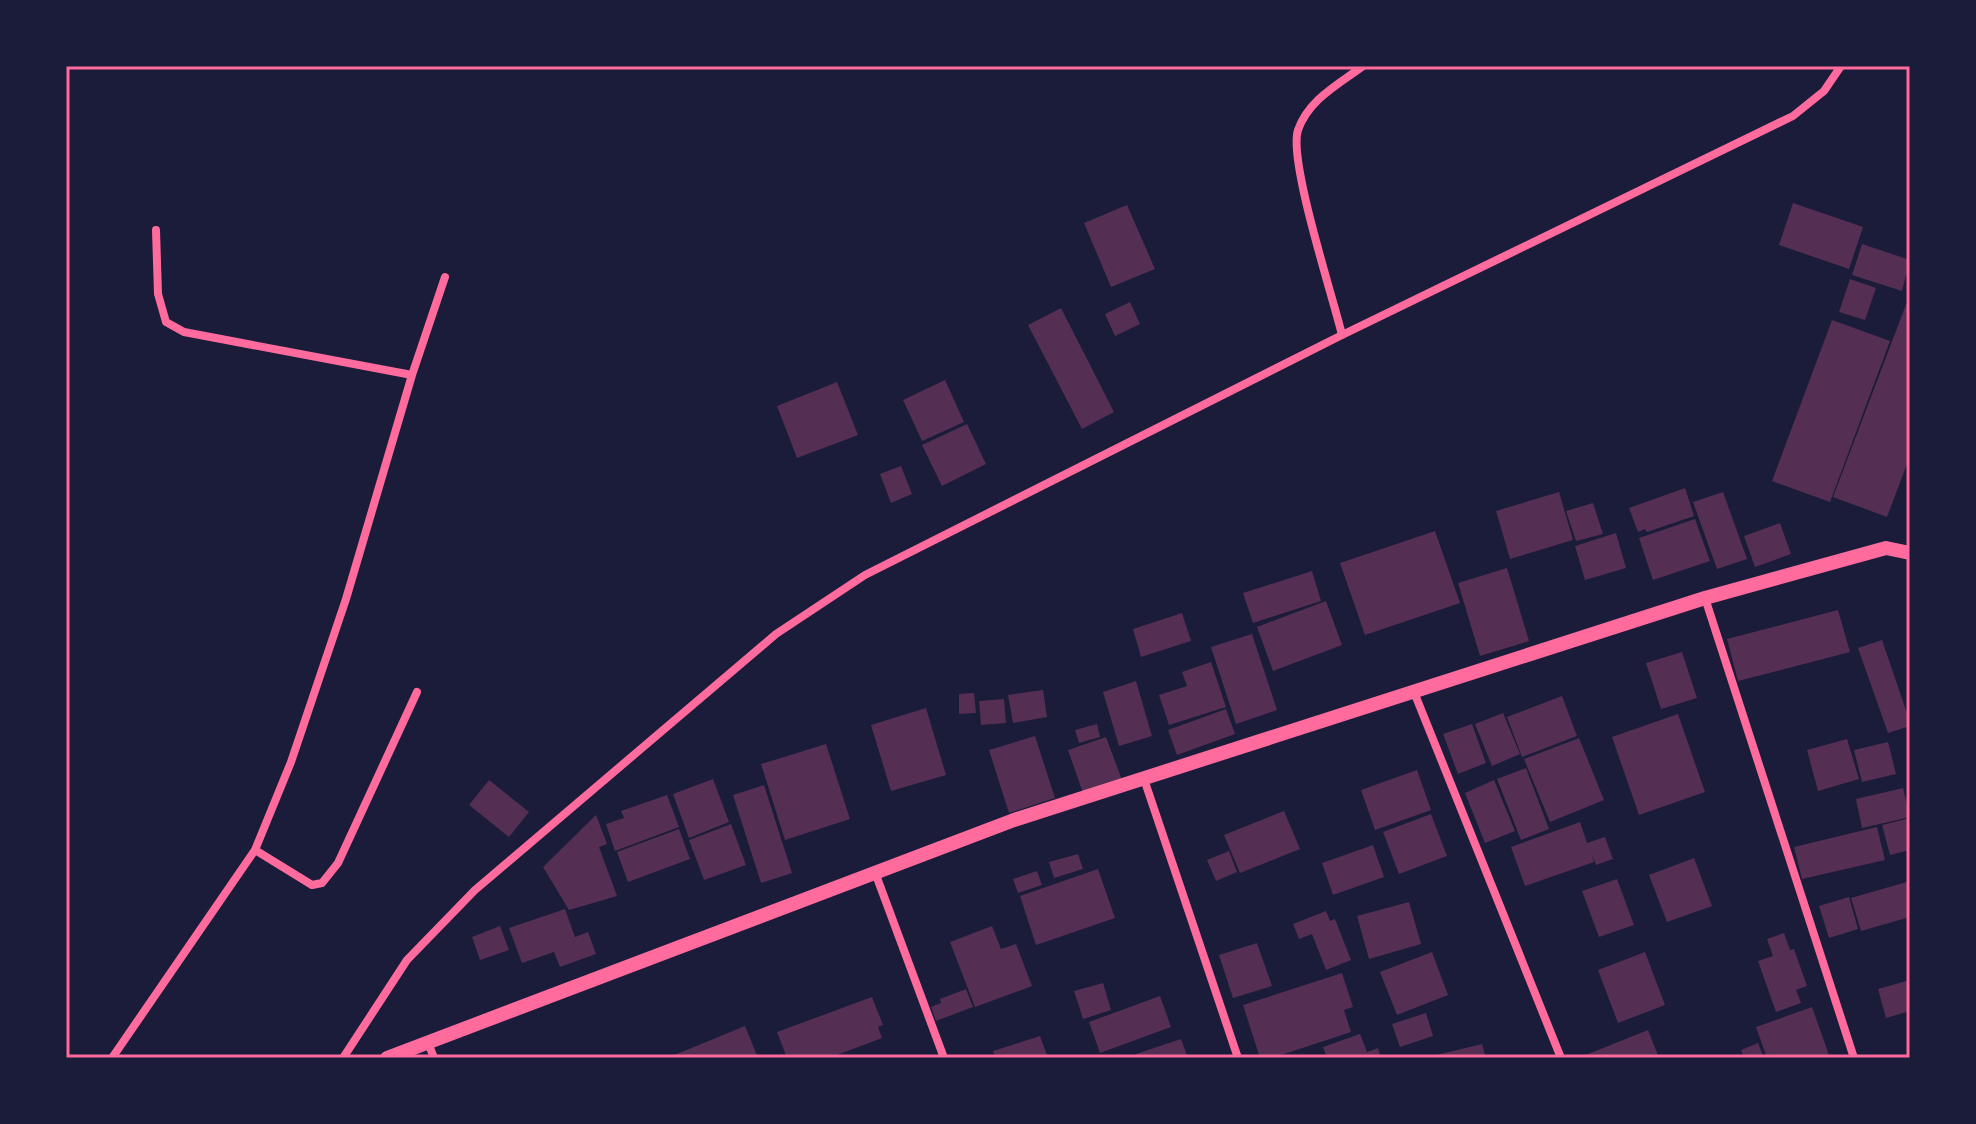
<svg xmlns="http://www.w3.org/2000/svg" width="1976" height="1124" font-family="'DejaVu Sans',sans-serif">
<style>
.building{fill:#542f53}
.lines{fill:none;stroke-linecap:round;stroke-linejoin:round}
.minor{stroke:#ff6b9d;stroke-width:8}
.tertiary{stroke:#ff6b9d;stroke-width:14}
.neatline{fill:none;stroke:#ff6b9d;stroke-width:3}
</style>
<rect width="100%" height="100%" fill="#1b1b3a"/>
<!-- building -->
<path class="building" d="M1793,203L1863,227L1849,269L1779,245Z
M1127,205L1155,269L1111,287L1084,223Z
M1862,244L1910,260L1902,291L1852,275Z
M1850,279L1876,288L1865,320L1839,312Z
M1910,294V456L1887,517L1833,497Z
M1130,302L1140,324L1115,336L1105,314Z
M1061,308L1114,412L1082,429L1028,325Z
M1832,320L1890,341L1830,502L1772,481Z
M945,380L964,422L922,441L903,400Z
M837,382L858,435L797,458L777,406Z
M967,424L986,464L942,486L922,445Z
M901,466L912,494L891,503L880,474Z
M1685,488L1694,516L1647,532L1645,529L1638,532L1629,508Z
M1559,492L1573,540L1510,559L1496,511Z
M1723,492L1747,559L1717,569L1693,502Z
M1593,503L1603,534L1576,541L1566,511Z
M1695,519L1710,561L1653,580L1639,538Z
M1780,523L1791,554L1755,567L1744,536Z
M1435,531L1460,603L1365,635L1340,563Z
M1616,533L1626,568L1585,580L1575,546Z
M1507,568L1529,641L1480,656L1458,583Z
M1312,571L1321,601L1253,623L1243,593Z
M1326,601L1342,645L1273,671L1257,627Z
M1838,610L1850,652L1738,681L1727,639Z
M1182,613L1191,641L1141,657L1133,629Z
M1252,634L1277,710L1236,724L1211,647Z
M1882,640L1910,722V726L1888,733L1858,648Z
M1682,652L1697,698L1661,709L1646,663Z
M1211,662L1226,707L1169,725L1159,695L1187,686L1182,672Z
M1136,681L1152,736L1119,746L1103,692Z
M1043,690L1047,717L1013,723L1008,695Z
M974,693L976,713L959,714V694Z
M1562,696L1577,736L1522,757L1507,717Z
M1004,699L1006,723L981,725L979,701Z
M926,708L946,775L891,791L871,725Z
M1226,709L1235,734L1177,755L1168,730Z
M1503,713L1520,754L1492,766L1475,724Z
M1678,714L1705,792L1639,815L1612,737Z
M1097,724L1100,737L1079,743L1075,730Z
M1472,724L1486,763L1458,774L1443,734Z
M1035,736L1055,798L1009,813L989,750Z
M1106,737L1122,780L1083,793L1068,750Z
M1579,738L1604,800L1550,822L1524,759Z
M1847,739L1859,779L1818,791L1807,750Z
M1888,742L1896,774L1862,782L1854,750Z
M826,744L850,819L785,840L761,764Z
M1526,768L1549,829L1521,840L1497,779Z
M1417,770L1431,810L1375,830L1361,790Z
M713,779L729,822L689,838L673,794Z
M489,780L529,812L509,837L469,805Z
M1494,780L1515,831L1485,843L1465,793Z
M764,785L792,873L761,883L733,795Z
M1903,788L1910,817L1862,828L1856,799Z
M667,795L679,827L615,851L606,824L624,818L621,811Z
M1284,811L1300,849L1240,873L1224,835Z
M1431,814L1447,856L1399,874L1383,832Z
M596,815L607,844L599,847L617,896L569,910L543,867Z
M1910,818V850L1890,855L1882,825Z
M1580,822L1587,843L1605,837L1613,859L1596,865L1592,854L1594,862L1525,886L1511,847Z
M731,824L746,865L704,880L689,840Z
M1877,827L1885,860L1802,879L1794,847Z
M679,829L690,859L628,882L617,852Z
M1373,845L1384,877L1333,895L1322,863Z
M1229,851L1237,872L1216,881L1207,860Z
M1078,854L1083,869L1054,878L1049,862Z
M1694,858L1712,906L1667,922L1649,875Z
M1098,869L1115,918L1036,945L1020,896Z
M1037,871L1042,885L1018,893L1013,879Z
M1617,879L1634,925L1599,937L1582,891Z
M1910,881V917L1861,931L1851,898Z
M1849,897L1858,929L1829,938L1819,906Z
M1409,902L1421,944L1369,959L1357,916Z
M565,909L575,937L588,932L596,954L560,967L554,952L522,963L509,928Z
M1326,911L1330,921L1335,919L1351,960L1326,970L1312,934L1299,939L1293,924Z
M500,926L509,950L480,960L472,937Z
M992,926L1001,949L1016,944L1032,986L975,1007L950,942Z
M1784,933L1790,950L1794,949L1807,986L1796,990L1801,1003L1776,1012L1758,961L1773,956L1767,939Z
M1257,943L1272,986L1233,998L1219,955Z
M1432,952L1448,995L1397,1015L1380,972Z
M1645,952L1665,1005L1618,1023L1598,970Z
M1342,973L1353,1007L1344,1010L1351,1032L1272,1058H1260L1243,1005Z
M1910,980V1011L1886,1018L1878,989Z
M1103,983L1111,1010L1083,1019L1074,991Z
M966,989L973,1007L936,1021L931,1007L941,1003L940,999Z
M1160,996L1171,1027L1100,1053L1089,1022Z
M872,997L883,1025L878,1027L882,1038L829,1058H787L777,1032Z
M1812,1007L1830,1058H1767L1756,1027Z
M1426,1013L1433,1036L1400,1047L1392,1024Z
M745,1026L758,1058H667Z
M1648,1030L1659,1058H1578Z
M1360,1034L1367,1052L1378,1048L1381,1058H1327L1323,1047Z
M1040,1036L1048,1058H995L993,1051Z
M1181,1039L1188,1058H1137L1136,1054Z
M1758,1043L1764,1058H1744L1741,1050Z
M1482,1044L1486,1058H1428V1057Z"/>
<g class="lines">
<!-- minor -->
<path class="minor" d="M156,230L158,294L166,322L184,332L412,375
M1342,335C1333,297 1288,160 1298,130C1309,99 1339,84 1363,66
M1705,598L1854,1058
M1414,692L1561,1058
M1144,779L1238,1058
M255,850L312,885L322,883L338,863L417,692
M876,875L944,1058
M429,1045L434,1058
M112,1058L255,850L291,762L346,599L412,375L445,277
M343,1058L407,960L475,890L776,634L865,575L1342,335L1793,116L1824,91L1841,66"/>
<!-- tertiary -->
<path class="tertiary" d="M387,1058L1014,820L1705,598L1886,548L1910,553"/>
</g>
<!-- border -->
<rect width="1976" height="1124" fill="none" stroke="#1b1b3a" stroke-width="136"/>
<rect x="68" y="68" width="1840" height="988" class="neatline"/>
</svg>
